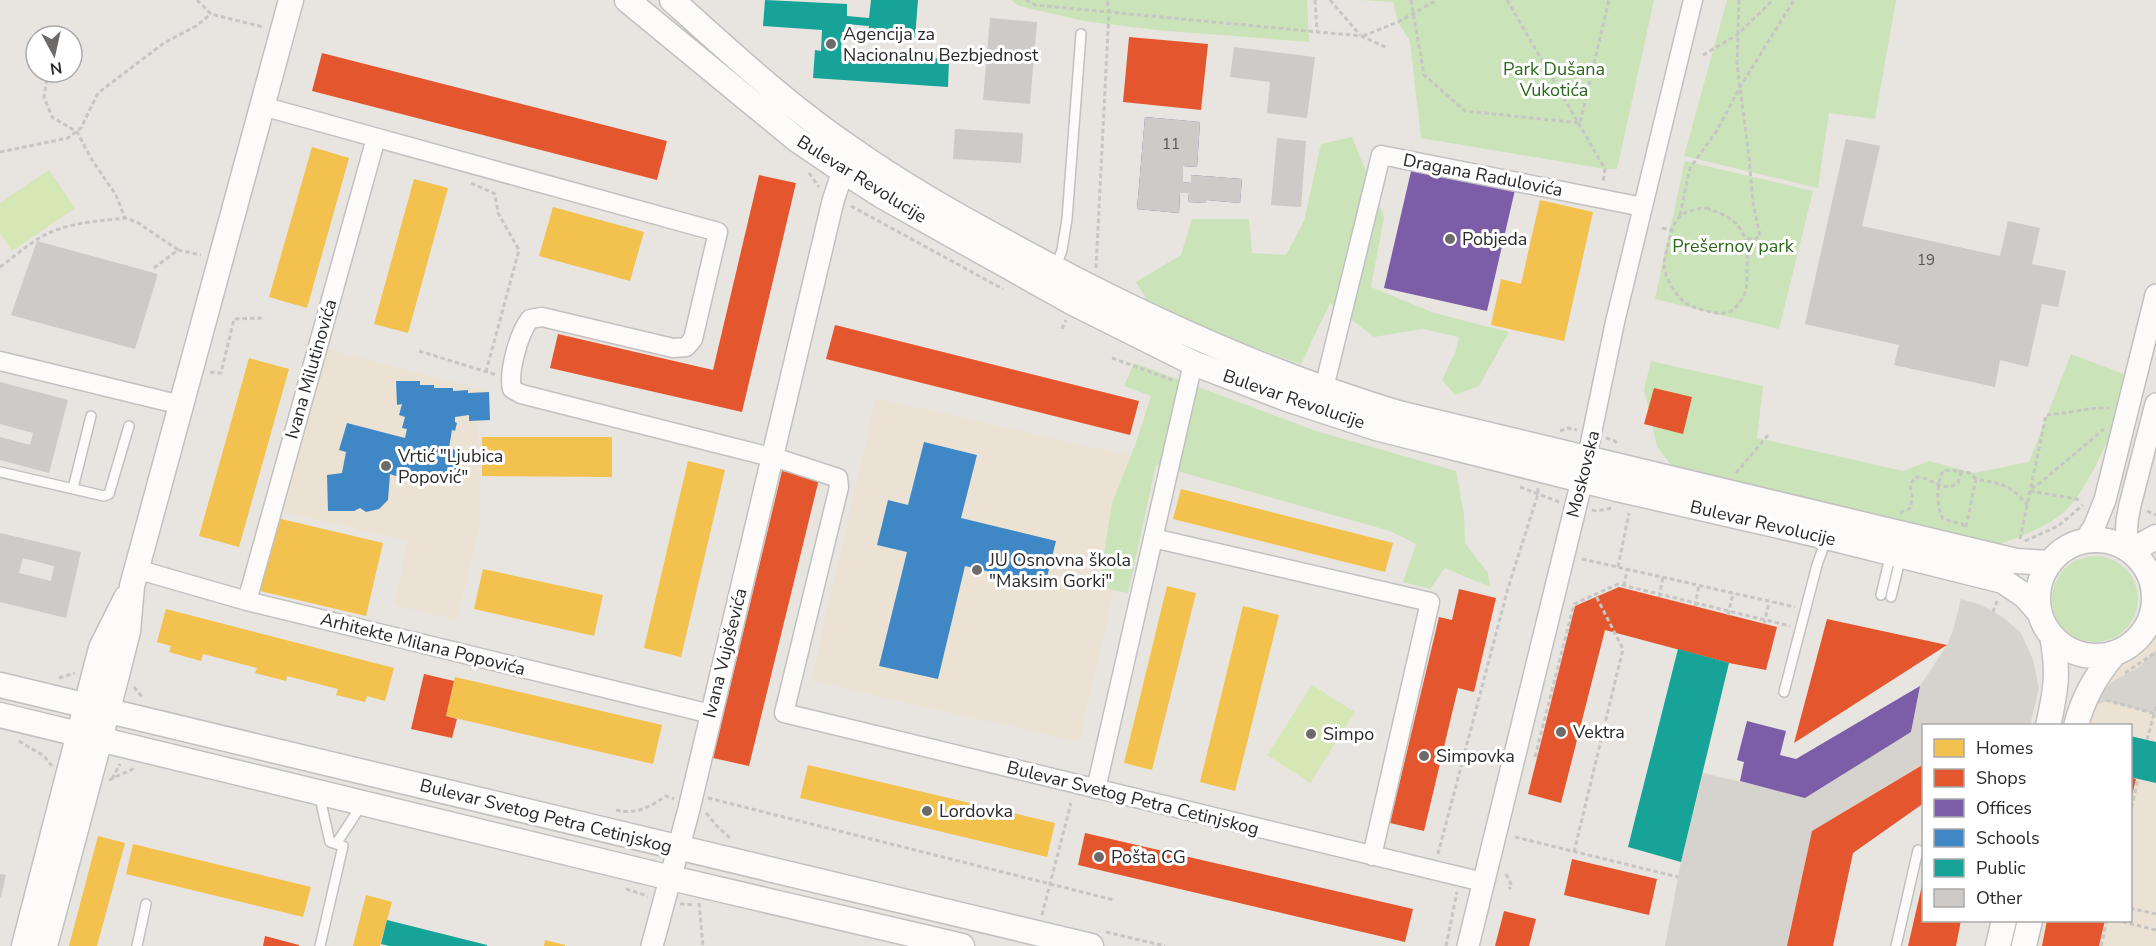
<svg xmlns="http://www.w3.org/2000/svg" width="2156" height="946" font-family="'Nunito Sans',sans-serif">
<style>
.education{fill:#ebe2d4}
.green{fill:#cbe3b8}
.pitch{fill:#d6e7b6}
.plaza{fill:#d6d2ce}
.homes{fill:#f2c14e}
.shops{fill:#e4572e}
.offices{fill:#7b5ea7}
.schools{fill:#3f88c5}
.public{fill:#17a398}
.building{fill:#cdcac7;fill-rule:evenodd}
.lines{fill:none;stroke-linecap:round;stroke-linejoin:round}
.service-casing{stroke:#c2c0c1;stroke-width:12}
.minor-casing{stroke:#c2c0c1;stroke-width:21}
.tertiary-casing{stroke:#c2c0c1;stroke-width:24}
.secondary-casing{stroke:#c2c0c1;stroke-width:27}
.path{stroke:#c6c6c5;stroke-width:3;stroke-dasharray:4.5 3;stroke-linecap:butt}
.service{stroke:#fcfbfa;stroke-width:9}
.minor{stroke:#fcfbfa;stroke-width:18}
.tertiary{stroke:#fcfbfa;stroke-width:21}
.secondary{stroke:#fcfbfa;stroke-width:24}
.poi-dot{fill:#6c6b6a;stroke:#fff;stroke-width:2}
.labels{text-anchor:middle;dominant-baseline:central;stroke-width:6;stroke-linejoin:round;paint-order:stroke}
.number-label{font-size:15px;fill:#545453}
.poi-label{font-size:18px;fill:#2a2a2a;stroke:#fff;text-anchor:start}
.park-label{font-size:18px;fill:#2c671a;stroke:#fff}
.street-label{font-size:18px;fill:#2a2a2a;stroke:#fff}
</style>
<rect width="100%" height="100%" fill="#e8e4e0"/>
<!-- education -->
<path class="education" d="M325,348L489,392L490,420L478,421L480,526L457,620L394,605L408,541L281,511Z
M876,398L1144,459L1079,742L811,681Z
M2156,636V946H2034L2040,921L2130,920V726L2082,725L2108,674L2139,656Z"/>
<!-- green -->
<path class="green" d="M1011,0H1307L1309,42L1156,30L1084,21L1019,6Z
M1362,0H1654L1617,169H1605L1421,138L1410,41L1398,22L1393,2Z
M1727,0H1896L1875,119L1829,113L1818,188L1684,156Z
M1352,137L1384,217L1371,287L1434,313L1509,332L1479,386L1455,395L1442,380L1455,353L1459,337L1422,329L1374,337L1330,303L1301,364L1224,337L1150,305L1136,282L1181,255L1192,219H1249L1252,253L1286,255L1304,221L1321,144Z
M1685,161L1813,191L1779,329L1655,299Z
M2071,354L2134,378C2117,416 2096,477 2069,507C2052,526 2019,537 1995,546L1671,465L1657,447L1644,389L1651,361L1763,386L1757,438L1903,471L1929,461L1974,473L2029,462Z
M1134,363L1316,431L1456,471L1464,514L1465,543L1488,573L1490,587L1445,568L1430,589L1403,582L1416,544L1390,531L1156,465L1128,593L1099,587L1112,503L1137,440L1151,396L1124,386Z
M2052 599a43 43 0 1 1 86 0a43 43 0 1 1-86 0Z"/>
<!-- pitch -->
<path class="pitch" d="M49,170L75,208L12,251L0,233V203Z
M1312,685L1355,712L1310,783L1267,755Z"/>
<!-- plaza -->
<path class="plaza" d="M1961,599L1981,605L2004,618L2021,633L2033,660L2039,688L2030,725L2006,724L2002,726H1924L1923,764L1812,831L1787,946H1665L1681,862L1703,773L1805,797L1911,732L1920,686L1947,645L1953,630Z
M2156,650V714L2107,701L2096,705L2101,693L2113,681L2138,668Z"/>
<!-- homes -->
<path class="homes" d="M312,147L349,158L307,308L269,297Z
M414,179L448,188L408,333L374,324Z
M1540,200L1593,212L1564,341L1491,325L1501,279L1521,284Z
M553,207L644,232L630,281L539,256Z
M249,358L289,369L239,547L199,536Z
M482,437H612V477L482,476Z
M688,461L725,470L681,657L644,648Z
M1181,489L1393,543L1385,572L1173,519Z
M277,518L383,543L366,616L260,591Z
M483,569L603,595L594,636L474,609Z
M1167,586L1196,593L1152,770L1124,763Z
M1243,606L1279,615L1235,791L1200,782Z
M166,609L394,668L385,701L367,696L365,702L336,695L338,689L287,676L286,681L255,673L257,668L203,654L201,661L169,652L171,646L157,642Z
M455,677L662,725L653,764L446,716Z
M808,765L1055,823L1047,857L800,798Z
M98,836L125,843L97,946H69Z
M133,844L311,887L303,917L126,874Z
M366,895L392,902L380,946H353Z
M545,940L565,945V946H544Z"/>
<!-- shops -->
<path class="shops" d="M1129,37L1208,44L1201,110L1123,102Z
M322,53L667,141L657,180L312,91Z
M759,175L796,183L742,412L550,368L558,334L713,370Z
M835,325L1139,401L1130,435L826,359Z
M1654,388L1692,397L1683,434L1644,424Z
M782,471L819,479L749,766L713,758Z
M1619,587L1777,627L1766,670L1729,663L1605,630L1561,803L1528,794L1575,606Z
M1459,589L1496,598L1474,692L1458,688L1424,831L1390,823L1439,617L1452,620Z
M1827,619L1947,645L1794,743Z
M424,674L454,681L446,716L457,719L452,738L411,729Z
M1924,764V803L1853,853L1833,946H1787L1812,831Z
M2130,777L2136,779L2131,800H2130Z
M1085,833L1413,909L1405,942L1078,865Z
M1572,859L1657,879L1649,915L1564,895Z
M1923,881L1924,920H1961L1956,946H1908Z
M1504,911L1536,919L1529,946H1495Z
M2047,920H2105L2099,946H2042Z
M265,936L299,945V946H263Z"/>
<!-- offices -->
<path class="offices" d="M1145,117L1200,122L1197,167L1183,166V182L1191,183V175L1242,179L1240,203L1206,200L1205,203L1188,202L1189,193H1180L1179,213L1137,209Z
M1412,167L1515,190L1487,311L1384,288Z
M1920,686L1911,732L1805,798L1740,781L1744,762L1737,760L1747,721L1786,731L1780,755L1796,759Z"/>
<!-- schools -->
<path class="schools" d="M396,381H420V385H434V388H453V391L468,390V393L489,392L490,420L469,421V415L455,417V422L457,423L455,431L452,430L449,448L464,452L455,484L414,471L411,481L390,474L388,500L379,509L366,512L360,508L354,511H328L327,475L342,473L346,452L339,450L347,423L405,438L407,429L402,428L405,417L399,415L402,404L397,405Z
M924,442L977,455L961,518L1056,541L1045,585L965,566L938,679L879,666L907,552L877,545L888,500L908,505Z"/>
<!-- public -->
<path class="public" d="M765,0L847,4V16L869,18L871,0H918L915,38L868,35L869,26L846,24L845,32H842L841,52L949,59L948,87L813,78L815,50L821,51L822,30L763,26Z
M1678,649L1729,663L1681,862L1628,847Z
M2130,736L2156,742V783L2130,777Z
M387,920L487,945V946H389L381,944Z"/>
<!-- building -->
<path class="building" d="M990,18L1037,22L1030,104L983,100Z
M1234,47L1315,57L1307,118L1267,113L1270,82L1230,77Z
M1145,117L1200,122L1197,167L1183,166V182L1191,183V175L1242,179L1240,203L1206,200L1205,203L1188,202L1189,193H1180L1179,213L1137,209Z
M955,129L1023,133L1021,163L953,159Z
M1277,138L1306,141L1301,207L1271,205Z
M1846,139L1880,146L1862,226L2000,256L2008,221L2040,228L2032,264L2066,271L2058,307L2042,304L2028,367L2000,360L1995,387L1894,365L1899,345L1805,324Z
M37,241L158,274L135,349L11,315Z
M0,382L68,400L49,473L0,460V437L30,445L33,433L0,424Z
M0,533L81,552L66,618L0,602ZM23,558L54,566L51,581L19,573Z
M0,874L6,875L1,897H0Z"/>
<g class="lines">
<defs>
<path id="service" d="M1056,267L1062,250L1067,219L1081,34
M0,472L104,496L109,494L129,426
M73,488L91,416
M1881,595L1891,553
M1891,597L1901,556
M1784,692L1817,565L1827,537
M319,794L330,842L343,846L320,946
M336,844L363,803
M137,946L146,904
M1896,946L1918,850"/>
<path id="minor" d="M262,106L718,232L693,339L686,347L673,348L542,317L530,319C519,333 508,371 512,389L521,394L783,460L838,478L839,487L784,713L1483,882
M0,361L181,405
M1324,388L1381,155L1643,207
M1587,457L1615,322L1693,0
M1153,538L1430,602L1372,856
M136,569L247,601L711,714
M247,601L376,138
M1096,789L1193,363"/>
<path id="tertiary" d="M2085,541L2094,527L2105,500L2156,295
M2126,548L2127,521L2130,505L2156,404
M652,946L689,809L833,201L843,171L851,156
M1468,946L1586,464"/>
<path id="secondary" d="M627,0L796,139L843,171L882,196L1075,304L1193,363L1287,399L1376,428L1617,489L1827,537L2003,581L2025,596L2040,613
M672,0C730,52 788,106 853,150C901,184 953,213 1004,241C1130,311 1260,371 1398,413L2016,561L2050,563
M2038 598a58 58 0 1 1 116 0a58 58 0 1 1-116 0Z
M2131,551L2156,537
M0,685L1091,946
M0,715L671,878L962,946
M2048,726C2056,690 2059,672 2052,636
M2076,726C2083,697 2096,675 2115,653
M24,946L101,648L126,598
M45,946L117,675L128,631L132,586L291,0
M1998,946L2004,920
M2024,946L2030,920"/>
</defs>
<!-- service casing -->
<use href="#service" class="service-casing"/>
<!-- minor casing -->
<use href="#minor" class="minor-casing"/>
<!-- tertiary casing -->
<use href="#tertiary" class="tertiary-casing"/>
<!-- secondary casing -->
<use href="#secondary" class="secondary-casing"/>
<!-- path -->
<path class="path" d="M197,0L211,14L263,27
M1026,0L1035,5L1361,36L1388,48
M1315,0L1317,31
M1330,0L1360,35
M1411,0L1424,75L1465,111L1580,123L1609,0
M1507,0L1605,169L1603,182
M1739,0L1737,65L1749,157L1753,203L1760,236L1754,240L1746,238
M1363,36L1398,22L1437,0
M1703,55L1737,35L1773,0
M48,72L44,97L52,117L77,132L92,160L116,195L125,218L137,222L178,250
M0,152L68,138L81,128L98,93L164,43L196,26L211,14
M809,173L819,187
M471,183L495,194L498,213L519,250L486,372
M851,206L1003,289
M1706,208C1740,219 1749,231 1747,268C1747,276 1748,287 1744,295C1740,302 1734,312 1725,313C1717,315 1691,307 1685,303C1677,296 1668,282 1665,272C1662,263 1667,250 1669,241C1675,216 1680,211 1706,208Z
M1680,215L1690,168L1716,132L1740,87L1794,0
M1662,228L1671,230
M0,267C17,255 32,240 51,232C74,222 100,221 125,218
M154,268L178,250L201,255
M1096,268L1109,11L1107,0
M1062,329L1066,320
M419,351L497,375
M1112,358L1172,380
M210,372L221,373L234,319L262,318
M1560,431L1568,428L1577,430
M1606,438L1615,441L1618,445
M1959,471L1969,473L1976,479
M1736,473L1769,434
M1520,487L1559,502
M2031,488L2040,483L2104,429
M2030,491L2082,500
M1592,510L1597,511L1612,508
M2147,511L2156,515
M1900,513L1911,508L1912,495L1910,485L1915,477C1931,476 1942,494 1958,483L1961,474L1959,471L1944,470C1936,481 1936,507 1943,519L1962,524L1966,528
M1966,527L1976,479C2002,484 2010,484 2027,505
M2020,539L2046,415C2067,414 2088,407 2109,408
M2025,541L2058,526L2083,505
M1582,559L1795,607
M1618,567L1629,513
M1624,586L1627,569
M1659,597L1663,577
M1695,606L1699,585
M1993,612L1997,601
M1728,615L1733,593
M1764,624L1769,602
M2125,673L2156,652
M59,678L75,673
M134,687L143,698
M2106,700L2156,714
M2147,740L2156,707
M19,741L44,756L52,766
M1535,757L1574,604L1618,584L1790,626
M112,779L120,764
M109,780L135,768
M708,798L1114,900
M616,810C637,815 649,807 666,796L674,799
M706,813L717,826L730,838
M2130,815L2138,779
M1515,837L1678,877
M1574,852L1623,649L1595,594
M1438,854L1508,588L1538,494V487
M1506,874L1512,886L1509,889
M626,889L648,896
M699,903L703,946
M680,904L695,905
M2130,908L2156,914
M1042,915L1071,803
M2115,920L2156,930
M1106,932L1165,946
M1446,946L1457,892
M2101,946L2107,920"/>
<!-- service -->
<use href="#service" class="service"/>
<!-- minor -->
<use href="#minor" class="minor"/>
<!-- tertiary -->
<use href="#tertiary" class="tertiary"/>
<!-- secondary -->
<use href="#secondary" class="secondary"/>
</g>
<!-- markers -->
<g class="poi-dot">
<circle cx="831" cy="44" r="6"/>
<circle cx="1450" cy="239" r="6"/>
<circle cx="386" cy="466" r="6"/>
<circle cx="977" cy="570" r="6"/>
<circle cx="1561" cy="732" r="6"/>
<circle cx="1311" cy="734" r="6"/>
<circle cx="1424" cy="756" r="6"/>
<circle cx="927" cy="811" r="6"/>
<circle cx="1099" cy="857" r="6"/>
</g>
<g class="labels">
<!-- number labels -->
<g class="number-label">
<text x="1171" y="144">11</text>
<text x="1926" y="260">19</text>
</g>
<!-- poi labels -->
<g class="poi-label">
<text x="843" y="34">Agencija za<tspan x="843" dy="21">Nacionalnu Bezbjednost</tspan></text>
<text x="1462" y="239">Pobjeda</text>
<text x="398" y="456">Vrtić "Ljubica<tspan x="398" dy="21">Popović"</tspan></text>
<text x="989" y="560">JU Osnovna škola<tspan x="989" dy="21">"Maksim Gorki"</tspan></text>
<text x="1573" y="732">Vektra</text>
<text x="1323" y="734">Simpo</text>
<text x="1436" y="756">Simpovka</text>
<text x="939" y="811">Lordovka</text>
<text x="1111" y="857">Pošta CG</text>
</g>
<!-- park labels -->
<g class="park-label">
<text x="1554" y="69">Park Dušana<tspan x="1554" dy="21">Vukotića</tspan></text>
<text x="1733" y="246">Prešernov park</text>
</g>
<!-- street labels -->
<g class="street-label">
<text transform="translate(1483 175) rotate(11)">Dragana Radulovića</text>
<text transform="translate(862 179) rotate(32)">Bulevar Revolucije</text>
<text transform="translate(311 369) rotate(-74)">Ivana Milutinovića</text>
<text transform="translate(1294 399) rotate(19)">Bulevar Revolucije</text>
<text transform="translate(1583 474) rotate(-76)">Moskovska</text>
<text transform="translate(1763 523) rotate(13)">Bulevar Revolucije</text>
<text transform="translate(423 644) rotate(14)">Arhitekte Milana Popovića</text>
<text transform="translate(725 653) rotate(-76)">Ivana Vujoševića</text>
<text transform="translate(1133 798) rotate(14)">Bulevar Svetog Petra Cetinjskog</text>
<text transform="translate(546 816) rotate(14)">Bulevar Svetog Petra Cetinjskog</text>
</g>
</g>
<!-- legend -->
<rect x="1922" y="724" width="210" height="198" fill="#ffffff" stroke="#aaaaaa" stroke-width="1.5"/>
<rect x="1934" y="739" width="30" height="18" fill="#f2c14e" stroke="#aaaaaa" stroke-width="1.5"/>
<text x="1976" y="754" font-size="18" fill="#2a2a2a">Homes</text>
<rect x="1934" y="769" width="30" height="18" fill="#e4572e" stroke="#aaaaaa" stroke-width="1.5"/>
<text x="1976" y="784" font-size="18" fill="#2a2a2a">Shops</text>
<rect x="1934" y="799" width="30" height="18" fill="#7b5ea7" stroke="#aaaaaa" stroke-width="1.5"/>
<text x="1976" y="814" font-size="18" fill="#2a2a2a">Offices</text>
<rect x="1934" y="829" width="30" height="18" fill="#3f88c5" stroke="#aaaaaa" stroke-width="1.5"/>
<text x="1976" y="844" font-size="18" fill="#2a2a2a">Schools</text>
<rect x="1934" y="859" width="30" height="18" fill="#17a398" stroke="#aaaaaa" stroke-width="1.5"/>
<text x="1976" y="874" font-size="18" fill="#2a2a2a">Public</text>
<rect x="1934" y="889" width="30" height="18" fill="#cdcac7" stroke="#aaaaaa" stroke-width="1.5"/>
<text x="1976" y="904" font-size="18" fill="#2a2a2a">Other</text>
<!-- north arrow -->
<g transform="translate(54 54) rotate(172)"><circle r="28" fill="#ffffff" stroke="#aaaaaa" stroke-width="1.5"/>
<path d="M0-4.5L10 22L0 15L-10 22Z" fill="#6c6b6a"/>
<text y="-9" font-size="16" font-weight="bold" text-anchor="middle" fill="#2a2a2a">N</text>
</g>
</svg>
